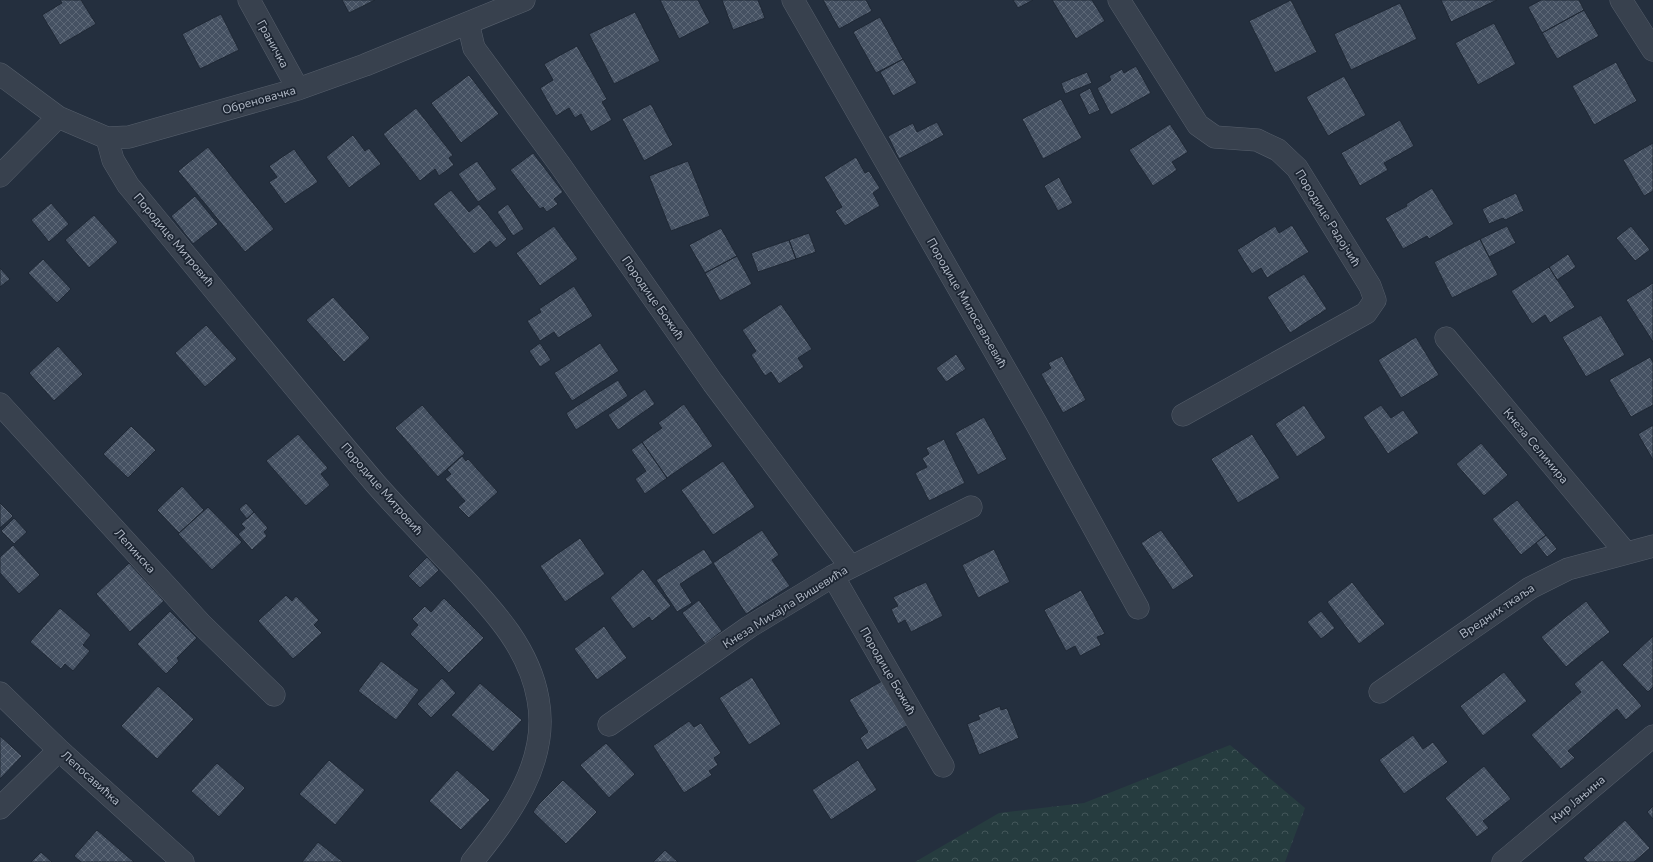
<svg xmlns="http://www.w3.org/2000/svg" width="1653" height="862" font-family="'Nunito Sans',sans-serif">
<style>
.forest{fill:url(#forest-crowns)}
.building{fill:url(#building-cross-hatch);stroke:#1f2835}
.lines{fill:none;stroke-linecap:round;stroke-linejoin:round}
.street-casing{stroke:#565f6c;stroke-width:23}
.street{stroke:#38414e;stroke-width:22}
.labels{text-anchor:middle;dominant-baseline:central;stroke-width:3.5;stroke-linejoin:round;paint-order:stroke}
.street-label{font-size:12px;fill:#b4bcc9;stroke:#1d2633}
</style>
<defs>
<pattern id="forest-crowns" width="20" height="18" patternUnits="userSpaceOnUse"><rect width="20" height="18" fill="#263c3f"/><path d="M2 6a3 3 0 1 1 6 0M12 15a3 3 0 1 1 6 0" fill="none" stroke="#435659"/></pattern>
<pattern id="building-cross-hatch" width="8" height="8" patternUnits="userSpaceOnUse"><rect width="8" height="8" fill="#455162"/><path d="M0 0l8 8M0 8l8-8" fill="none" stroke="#5d6877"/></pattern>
</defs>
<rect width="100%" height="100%" fill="#242f3e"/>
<!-- forest -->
<path class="forest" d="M1230,745L1305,808L1285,862H915L999,813L1084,803Z"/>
<!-- building -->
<path class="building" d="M60,0H81L96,24L60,45L42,15L62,3Z
M342,0H375L349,13Z
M660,0H698L710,23L679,39Z
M722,0H758L765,18L733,30Z
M823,0H866L872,11L839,29Z
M1013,0H1033L1018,8Z
M1052,0H1092L1105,21L1076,39Z
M1291,0L1317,52L1275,73L1249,21Z
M1441,0H1497L1451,22Z
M1541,0H1579L1584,10L1542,33L1528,7Z
M1400,3L1417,39L1351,70L1334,34Z
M1584,10L1599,36L1557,59L1542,33Z
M635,12L660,61L614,84L589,34Z
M221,14L239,50L200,69L182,34Z
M880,17L903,59L876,73L853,32Z
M1494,23L1516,64L1478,85L1455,43Z
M577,46L607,99L602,102L612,120L591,132L581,114L575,118L569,108L556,116L540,88L553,80L544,64Z
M903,59L917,83L893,96L880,72Z
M1616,62L1637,101L1594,125L1572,86Z
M1136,66L1151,93L1111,115L1097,88L1111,80L1109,76L1122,69L1124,73Z
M1087,72L1092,83L1065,94L1061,83Z
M469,75L499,114L461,143L431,103Z
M1344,76L1366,115L1328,136L1306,97Z
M1090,88L1100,110L1089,115L1079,94Z
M1061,99L1082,138L1043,159L1022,119Z
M651,104L673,145L644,161L622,119Z
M416,108L453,155L449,158L454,165L439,176L435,169L420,181L383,134Z
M1400,120L1414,146L1384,163L1388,170L1360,186L1341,153Z
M937,122L944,135L899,159L888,136L913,123L917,132Z
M1170,124L1188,152L1172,162L1177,170L1153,186L1129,150Z
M353,135L365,151L369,148L381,164L349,188L326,157Z
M1653,143V191L1644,196L1623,160Z
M208,147L274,229L245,252L178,171Z
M294,149L318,182L285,204L269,182L277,177L269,166Z
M533,153L563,192L554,199L558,204L547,212L543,207L540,209L510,170Z
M856,157L865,173L869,171L880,188L873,193L880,206L845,226L835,211L842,207L824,177Z
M477,161L497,189L478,202L458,174Z
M688,161L710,216L671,231L649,176Z
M1059,177L1073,203L1058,211L1044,186Z
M1432,188L1454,224L1429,239L1427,236L1403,249L1385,218L1407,206L1406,204Z
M451,190L469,212L479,204L507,239L496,248L490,241L474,254L433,204Z
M1516,193L1524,211L1505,220L1503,218L1489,224L1482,209Z
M195,196L218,224L193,244L171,216Z
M51,203L69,224L49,242L31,220Z
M508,204L524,229L513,236L497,212Z
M94,215L118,242L89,268L65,240Z
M1292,225L1309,252L1267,278L1261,268L1252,274L1237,250L1275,226L1279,233Z
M554,226L578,259L540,286L516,253Z
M1507,226L1516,243L1489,257L1480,239Z
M1631,226L1650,250L1635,261L1616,238Z
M721,228L737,256L705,273L689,245Z
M809,233L816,252L796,259L789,240Z
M1480,239L1498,275L1452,298L1434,262Z
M789,240L796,259L758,272L751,253Z
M1568,254L1576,267L1557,280L1549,267Z
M737,256L752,284L720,301L705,273Z
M43,259L71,289L57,303L28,273Z
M1549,267L1575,307L1550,323L1545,315L1532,324L1511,291Z
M0,268L10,279L0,287Z
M1304,274L1327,309L1290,333L1267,297Z
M1653,283V342L1626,300Z
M574,286L593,316L558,338L554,332L540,341L527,321L541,312L539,309Z
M333,297L370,338L344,362L306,320Z
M781,304L812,349L798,358L804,367L779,384L771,372L765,376L751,355L756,351L742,330Z
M1601,315L1625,355L1586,377L1562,337Z
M206,325L237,359L205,387L175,353Z
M1416,337L1439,375L1401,398L1378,360Z
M540,343L551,360L540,367L529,351Z
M600,343L619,371L572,401L554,373Z
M58,346L83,374L54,401L29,373Z
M956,354L966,369L946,382L936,368Z
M1062,356L1086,400L1063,413L1041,374L1051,368L1048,363Z
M1650,357L1653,362V405L1631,417L1609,380Z
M618,380L628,396L576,430L566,413Z
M645,389L655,404L618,430L608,415Z
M684,404L713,446L667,478L642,442L662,428L658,423Z
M422,405L465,453L438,477L395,428Z
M1304,405L1326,438L1297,457L1275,424Z
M1381,405L1391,418L1403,410L1419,433L1388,454L1363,417Z
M984,417L1007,459L978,475L955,433Z
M1653,425V460L1638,434Z
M131,426L156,450L128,478L103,454Z
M298,434L328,468L321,474L330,485L306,506L266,461Z
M1252,434L1280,478L1238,503L1211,459Z
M944,439L965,483L929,501L915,473L927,467L922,458L929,454L926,448Z
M642,442L667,478L645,494L635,479L646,471L631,450Z
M1481,443L1508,475L1484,496L1456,464Z
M462,456L466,461L468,459L498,492L469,518L458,507L465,501L445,479L451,474L447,470Z
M723,461L755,507L713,535L681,490Z
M182,486L204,510L179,533L157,510Z
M1517,500L1546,535L1521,555L1492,519Z
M0,503L13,516L0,528Z
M246,503L254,512L247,519L239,509Z
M208,507L242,542L212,570L178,534Z
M254,512L268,528L264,532L267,536L252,550L238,534L245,528L241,524Z
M14,518L27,532L14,544L1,531Z
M762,530L779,555L772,560L790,586L746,614L713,563Z
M1161,530L1194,576L1173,590L1141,543Z
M1546,535L1557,549L1547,557L1536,543Z
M580,538L605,574L565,602L540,566Z
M13,545L40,575L19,594L0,573V557Z
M704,549L713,563L680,584L692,603L677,612L656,580Z
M994,549L1010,582L978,598L962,565Z
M427,557L439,570L420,588L408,576Z
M129,563L164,601L130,632L96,594Z
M643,569L671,606L652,621L649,617L633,629L610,598Z
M926,582L943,616L911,632L905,620L898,624L891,609L898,606L893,597Z
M1352,582L1385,624L1359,644L1327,602Z
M1081,590L1105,634L1097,637L1101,645L1080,656L1075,646L1066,651L1044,610Z
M286,595L292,601L296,596L319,620L314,625L322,633L293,659L258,621Z
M444,598L484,638L449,673L410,634L418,625L412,619L425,606L431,612Z
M699,600L722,631L705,644L682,613Z
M1586,601L1610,632L1566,667L1541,637Z
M60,608L91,635L83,645L90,651L73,671L65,664L61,669L30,642Z
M170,611L197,638L177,658L179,661L166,674L137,644Z
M1321,611L1335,628L1321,639L1307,622Z
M604,626L627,658L597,680L574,649Z
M1653,636V687L1648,692L1622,665Z
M1602,660L1642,706L1626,720L1617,709L1568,751L1575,758L1561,769L1531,735L1581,692L1574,684Z
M381,661L419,690L396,720L358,691Z
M1504,672L1527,701L1483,736L1460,706Z
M752,677L781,724L749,745L719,698Z
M442,678L456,693L431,718L417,704Z
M882,681L908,725L867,750L860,738L868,732L849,700Z
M480,683L522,720L493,752L451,715Z
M158,686L194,719L157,759L121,726Z
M1000,706L1001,710L1007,708L1019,738L979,755L967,724L980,719L978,715Z
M689,721L694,727L701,723L721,753L714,758L718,765L709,771L712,775L684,793L653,746Z
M1413,735L1423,749L1433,742L1448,762L1404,794L1379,760Z
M0,736L22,756L0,779Z
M606,743L635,774L609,798L580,765Z
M329,760L365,790L335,825L299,794Z
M858,760L877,790L831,820L812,790Z
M217,763L245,788L219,817L191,791Z
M1484,766L1511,799L1483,821L1489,828L1477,837L1445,798Z
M457,770L490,800L461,830L429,801Z
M563,780L597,812L566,844L533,812L539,804Z
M1653,806V819L1647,812Z
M1625,820L1650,848L1634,862H1587L1583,858Z
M97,830L134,862H81L74,856Z
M318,842L343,862H302Z
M665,850L678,862H653Z
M41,852L52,862H31Z"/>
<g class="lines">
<defs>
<path id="street" d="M249,0L298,89
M793,0L1036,423L1138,608
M1119,0L1198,125L1215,137L1257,140L1278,150L1297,168L1370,286L1375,300L1366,313L1183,415
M1621,0L1653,50
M468,23L474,48L560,165L713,383L850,566
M0,74L58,117L107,138L129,137L298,89L365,65L524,0
M107,138L113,160L128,185C210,284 291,384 374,482C401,513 430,542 458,572C492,609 529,647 538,699C550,762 509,816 472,862
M0,176L58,117
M1446,338L1626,553
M0,404L201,624L274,695
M833,576L943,766
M1380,692L1530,588L1568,569L1653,546
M0,693L59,750L183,862
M609,725L749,627L833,576L971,507
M0,808L59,750
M1503,862L1653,736"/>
</defs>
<!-- street casing -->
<use href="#street" class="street-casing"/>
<!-- street -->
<use href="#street" class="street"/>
</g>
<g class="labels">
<!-- street labels -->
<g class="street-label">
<text transform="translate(273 44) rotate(61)">Граничка</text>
<text transform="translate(259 100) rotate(-16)">Обреновачка</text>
<text transform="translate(1328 218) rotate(58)">Породице Радојчић</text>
<text transform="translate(174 240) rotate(50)">Породице Митровић</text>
<text transform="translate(653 298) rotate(55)">Породице Божић</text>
<text transform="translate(967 303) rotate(60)">Породице Милосављевић</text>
<text transform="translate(1536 446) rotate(50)">Кнеза Селимира</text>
<text transform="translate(382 489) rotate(49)">Породице Митровић</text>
<text transform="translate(135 551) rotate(48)">Лепинска</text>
<text transform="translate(785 607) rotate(-32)">Кнеза Михајла Вишевића</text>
<text transform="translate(1497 611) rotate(-34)">Вредних ткаља</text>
<text transform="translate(888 671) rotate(60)">Породице Божић</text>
<text transform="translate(91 778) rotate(42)">Лепосавићка</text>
<text transform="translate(1578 799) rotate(-40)">Кир Јањина</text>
</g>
</g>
</svg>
